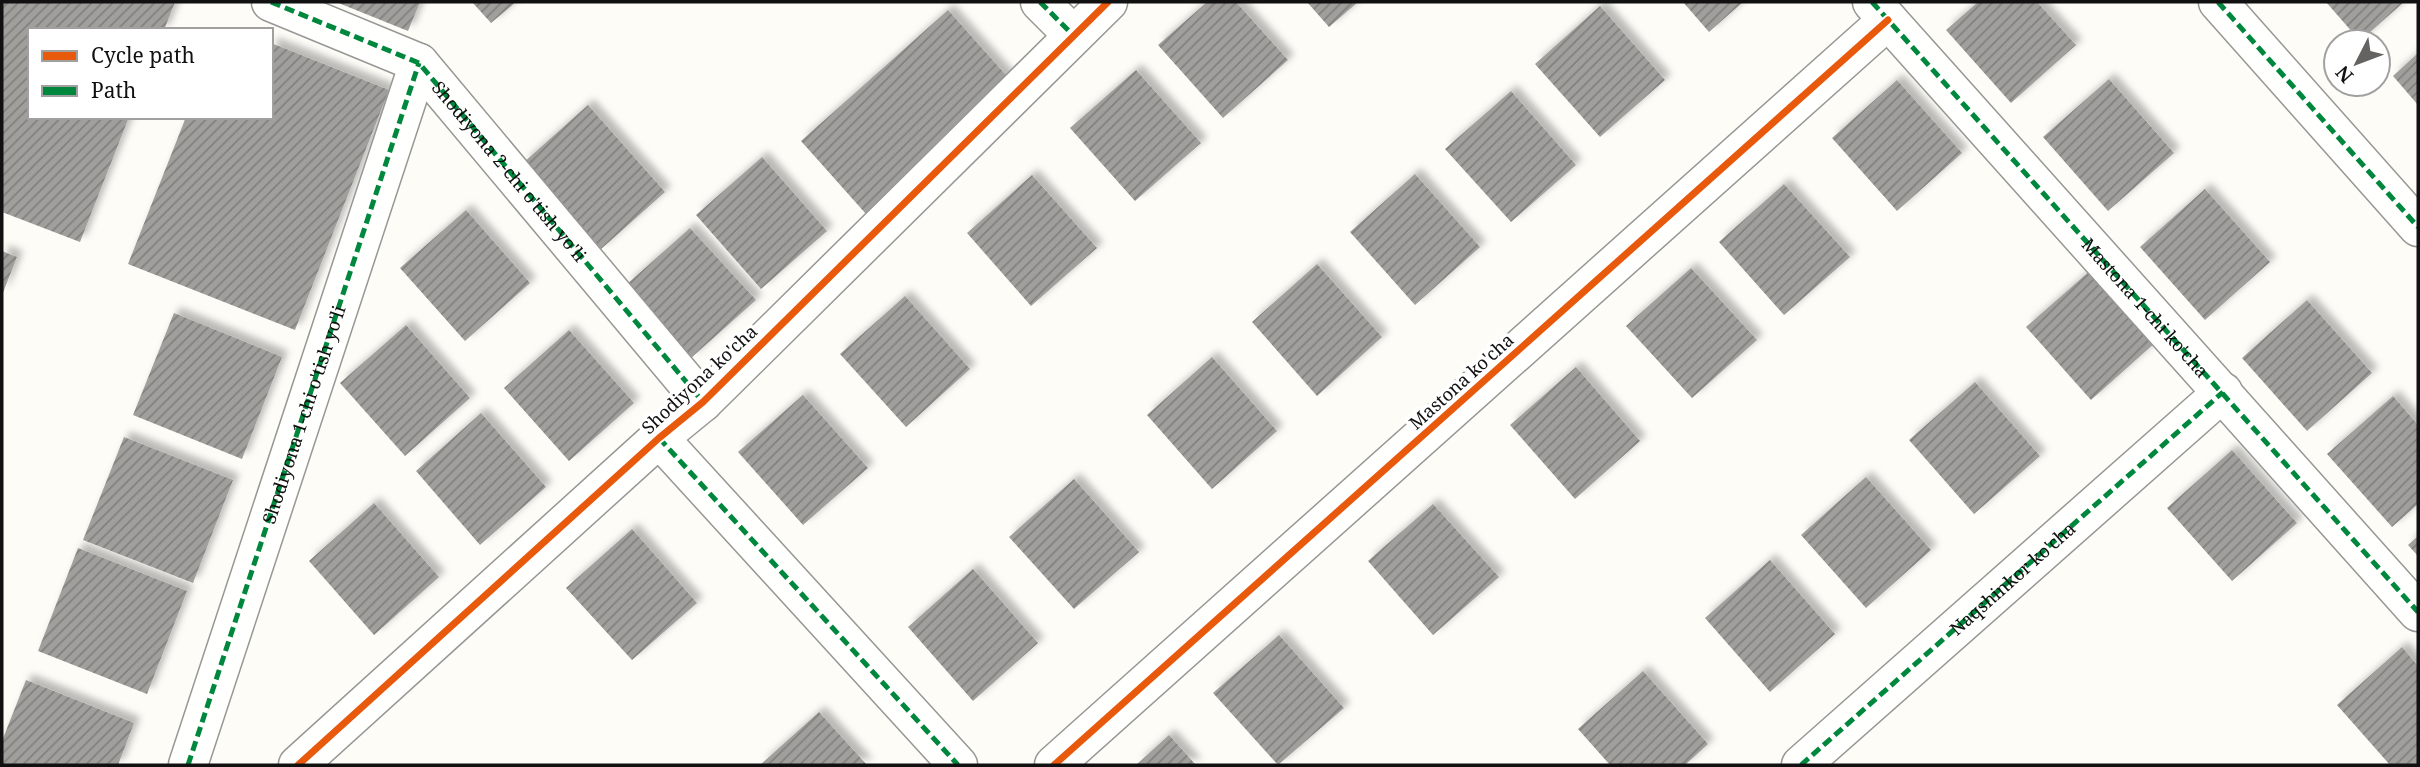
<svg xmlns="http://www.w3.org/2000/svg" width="2420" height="767" font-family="'Noto Serif',serif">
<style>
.building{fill:url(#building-hatch);filter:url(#shadow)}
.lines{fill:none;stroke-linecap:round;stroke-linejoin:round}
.minor-casing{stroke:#979795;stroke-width:41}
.minor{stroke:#fffffe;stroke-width:38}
.quiet{stroke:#00873e;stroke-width:5;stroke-dasharray:10 5;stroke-linecap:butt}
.cycleway-casing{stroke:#fff;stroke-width:11}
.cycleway{stroke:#e8590c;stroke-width:7}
.labels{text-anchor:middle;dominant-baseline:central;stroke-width:7;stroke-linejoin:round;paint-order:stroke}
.street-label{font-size:18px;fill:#111;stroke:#fff}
</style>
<defs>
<pattern id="building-hatch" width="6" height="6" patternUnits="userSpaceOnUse" patternTransform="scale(1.75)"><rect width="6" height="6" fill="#a19f9c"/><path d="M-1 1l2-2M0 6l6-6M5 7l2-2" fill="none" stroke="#82807e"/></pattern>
<filter id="shadow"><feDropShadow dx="6" dy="-6" stdDeviation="3.5" flood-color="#0004"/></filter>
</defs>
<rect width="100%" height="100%" fill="#fdfcf7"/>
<!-- building -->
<path class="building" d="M2,2H175L164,30H30V117H129L80,242L2,212Z
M336,2H420L408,31Z
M472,2H516L491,23Z
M1207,2H1236L1288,60L1223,118L1158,45Z
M1307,2H1358L1329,27Z
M1683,2H1743L1709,32Z
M1978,2H2037L2076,45L2011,103L1946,30Z
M2326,2H2404L2360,41Z
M1600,6L1665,80L1600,137L1535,64Z
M948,10L1013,83L866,214L801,141Z
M271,43L389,90L295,330L128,264L186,117H271Z
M2418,53V105L2393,76Z
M1136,70L1201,143L1135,201L1070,128Z
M2109,79L2174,153L2108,211L2043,137Z
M1897,80L1962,153L1897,211L1832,138Z
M1511,91L1576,165L1511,222L1445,149Z
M588,105L665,192L600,250L523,163Z
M762,157L827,231L761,289L696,215Z
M1415,174L1480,247L1415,305L1350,232Z
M1032,175L1097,248L1031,306L967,233Z
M1784,184L1850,257L1784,315L1719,242Z
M2205,189L2270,262L2205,320L2140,247Z
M466,210L530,283L465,341L400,268Z
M690,228L756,300L691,358L626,285Z
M2,251L17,257L2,295Z
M1317,264L1382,337L1317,396L1252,322Z
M1691,268L1757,340L1692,398L1626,326Z
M2092,269L2156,342L2091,400L2026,327Z
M905,296L970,369L906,427L840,354Z
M2307,300L2372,373L2307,431L2242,358Z
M174,313L282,357L242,459L133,415Z
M406,325L470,398L405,456L340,383Z
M569,330L634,403L569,461L504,388Z
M1212,357L1277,431L1212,489L1147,415Z
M1576,367L1640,441L1575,499L1510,425Z
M1975,382L2040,456L1974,514L1909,440Z
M803,395L868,468L803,525L738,452Z
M2393,396L2418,425V504L2392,527L2327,454Z
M481,413L546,487L480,545L416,471Z
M124,437L233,480L193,583L83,540Z
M2232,450L2297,523L2232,581L2167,508Z
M1866,477L1931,550L1866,608L1801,535Z
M1074,479L1139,552L1074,609L1009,537Z
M374,503L439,577L374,635L309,561Z
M1433,504L1499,577L1433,635L1368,561Z
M632,529L697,603L632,660L566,588Z
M2418,536V556L2408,545Z
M78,548L187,591L147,694L38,651Z
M1770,560L1835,634L1770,692L1705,618Z
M973,569L1038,643L973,701L908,627Z
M1279,635L1344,708L1278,765L1213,693Z
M2402,647L2418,666V763L2416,765H2390L2337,705Z
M1643,671L1708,744L1685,765H1610L1578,729Z
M26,680L134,723L118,765H2V741Z
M819,712L867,765H760Z
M1169,735L1196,765H1136Z"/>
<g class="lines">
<defs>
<g id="minor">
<path id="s1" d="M271,2L419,63L703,402"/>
<path d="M1040,2L1073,35"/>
<path d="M1872,2L2418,612"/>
<path d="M2218,2L2418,227"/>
<path d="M659,438L958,765"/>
<path d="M188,765L419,63"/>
<path d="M298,765L659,438L703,402L1108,2"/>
<path d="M1054,765L1888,20"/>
<path id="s2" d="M1801,765L2223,392"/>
</g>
</defs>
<!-- minor casing -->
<use href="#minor" class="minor-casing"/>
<!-- minor -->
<use href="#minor" class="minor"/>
<!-- quiet -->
<g class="quiet">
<path d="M271,2L419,63L703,402"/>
<path d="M1040,2L1073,35"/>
<path id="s3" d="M1872,2L2418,612"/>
<path d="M2218,2L2418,227"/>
<path d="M659,438L958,765"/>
<path id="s4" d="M188,765L419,63"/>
<path d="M1801,765L2223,392"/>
</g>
<defs>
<path id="cycleway" d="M298,765L659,438L703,402L1108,2
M1054,765L1888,20"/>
</defs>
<!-- cycleway casing -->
<use href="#cycleway" class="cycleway-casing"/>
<!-- cycleway -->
<use href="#cycleway" class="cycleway"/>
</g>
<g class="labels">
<!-- street labels -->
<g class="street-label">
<text stroke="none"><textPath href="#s1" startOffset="301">Shodiyona 2-chi o'tish yo'li</textPath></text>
<text stroke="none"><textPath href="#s3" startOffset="410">Mastona 1-chi ko'cha</textPath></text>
<text transform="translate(699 379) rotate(-43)">Shodiyona ko'cha</text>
<text transform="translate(1461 381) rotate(-42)">Mastona ko'cha</text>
<text stroke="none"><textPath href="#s4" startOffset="369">Shodiyona 1-chi o'tish yo'li</textPath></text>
<text stroke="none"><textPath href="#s2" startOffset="282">Naqshinkor ko'cha</textPath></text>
</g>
</g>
<!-- border -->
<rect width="2420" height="767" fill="none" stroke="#111111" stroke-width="7"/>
<!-- legend -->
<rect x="28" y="28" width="245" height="91" fill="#ffffff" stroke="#a0a0a0" stroke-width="2"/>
<rect x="42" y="51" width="35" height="10" fill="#e8590c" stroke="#a0a0a0" stroke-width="2"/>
<text x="91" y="63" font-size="21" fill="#111111">Cycle path</text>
<rect x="42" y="86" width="35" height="10" fill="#00873e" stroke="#a0a0a0" stroke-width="2"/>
<text x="91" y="98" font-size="21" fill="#111111">Path</text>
<!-- north arrow -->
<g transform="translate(2357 63) rotate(228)"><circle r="33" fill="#ffffff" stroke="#a0a0a0" stroke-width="2"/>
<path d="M0-5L12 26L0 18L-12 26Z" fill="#646362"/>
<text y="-10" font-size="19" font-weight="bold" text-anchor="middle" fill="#111111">N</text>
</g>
</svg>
